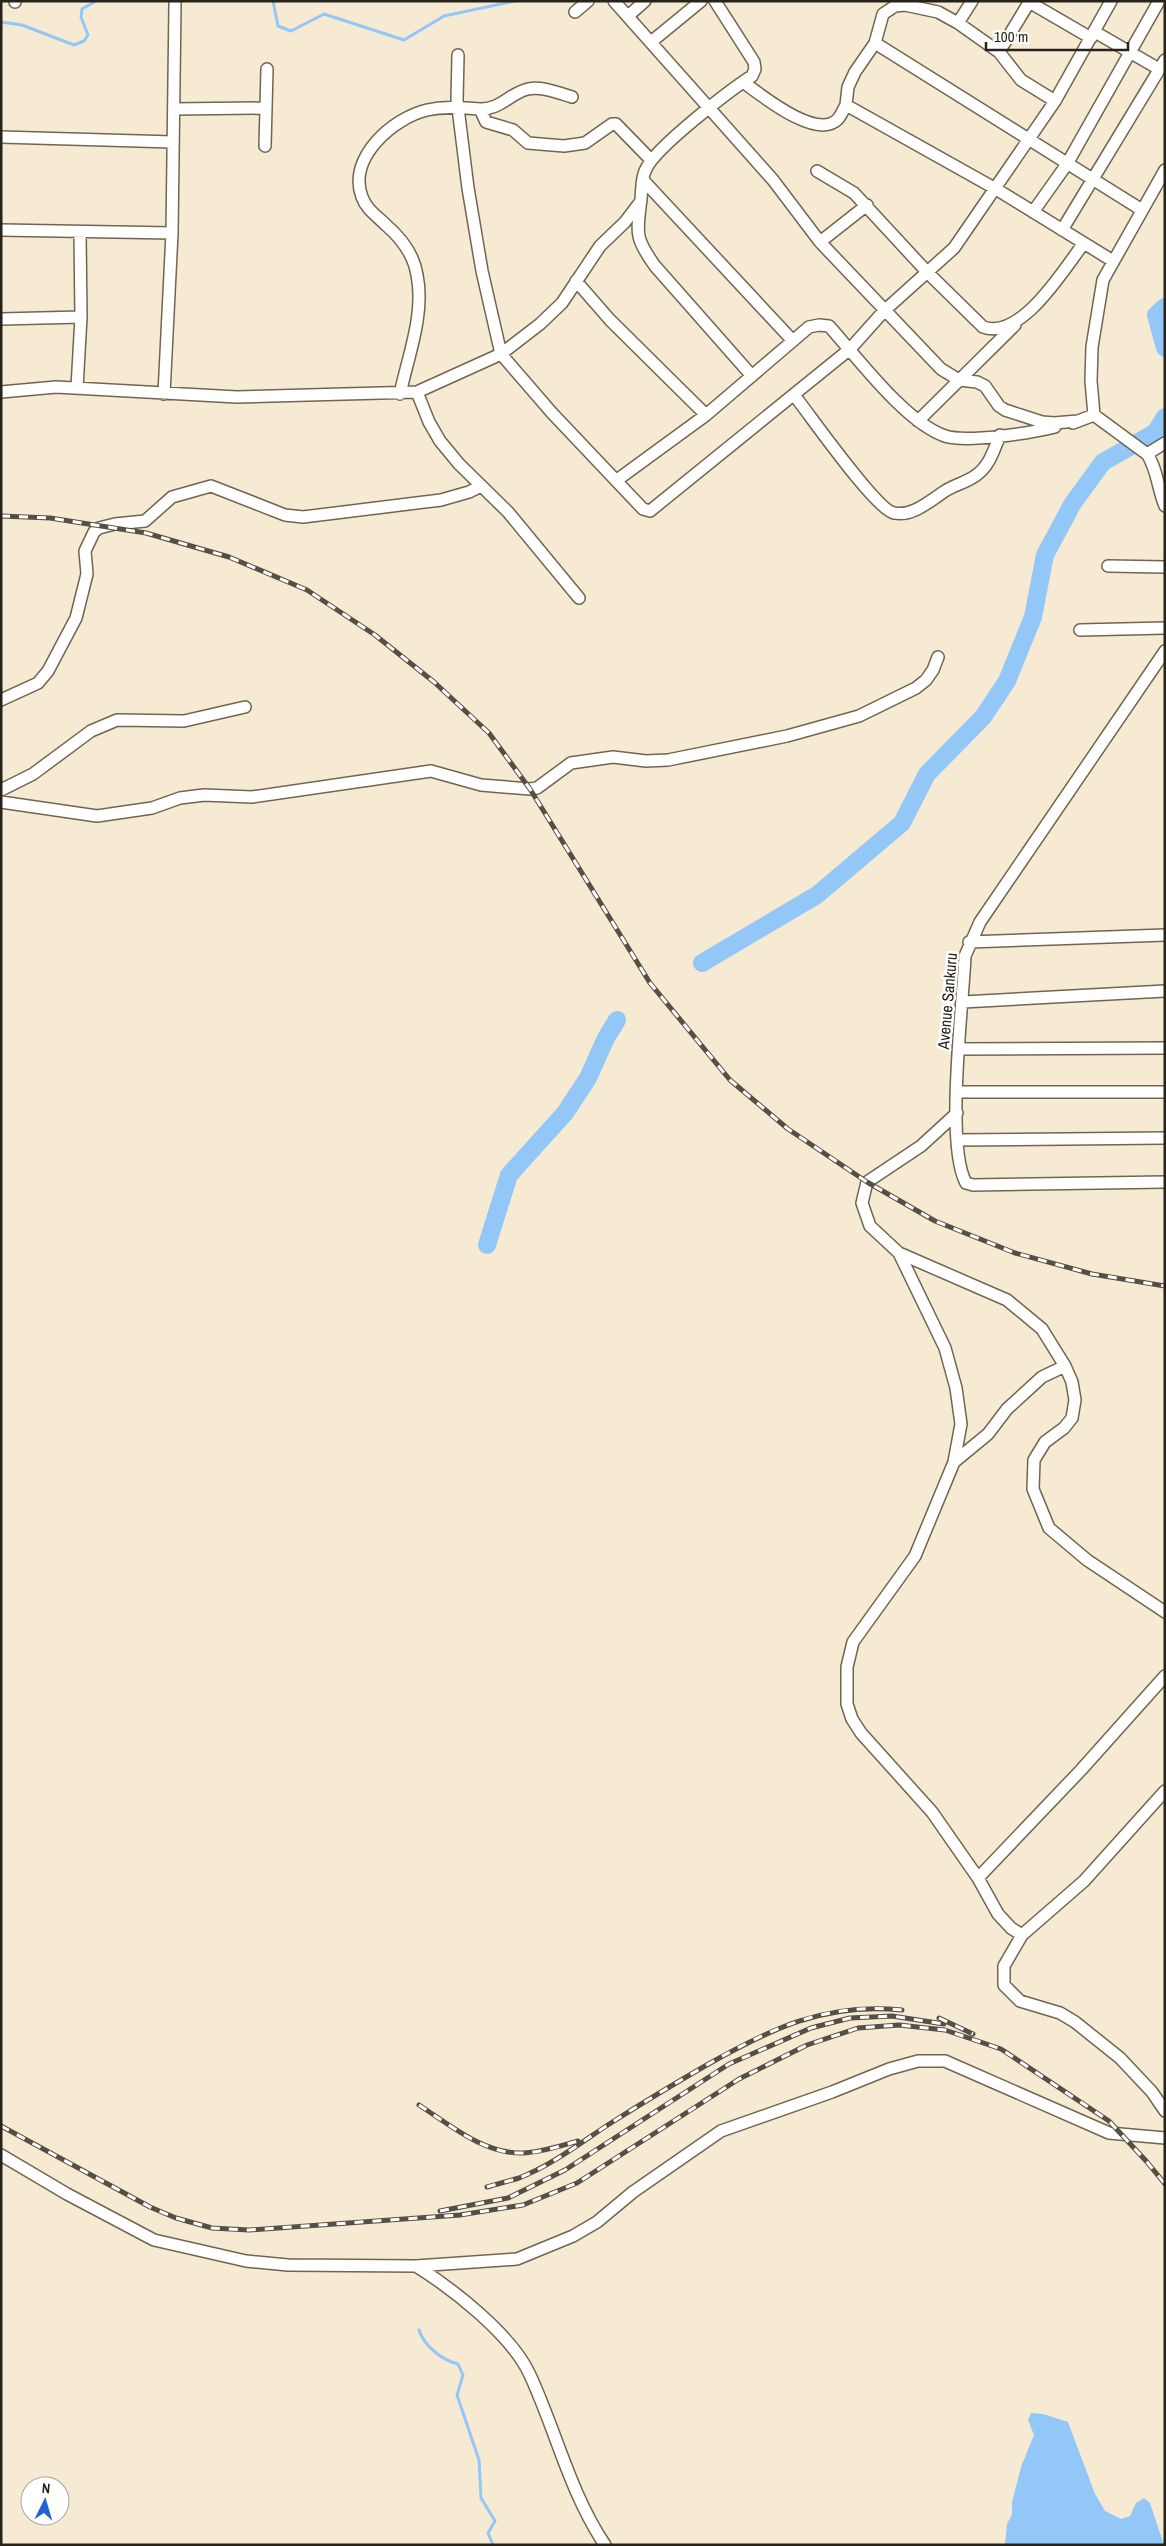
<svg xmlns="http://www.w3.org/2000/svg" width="1166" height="2546" font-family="'Archivo Narrow',sans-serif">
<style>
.water{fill:#93c7f7}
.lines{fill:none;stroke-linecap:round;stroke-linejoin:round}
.stream{stroke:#93c7f7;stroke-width:3}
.river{stroke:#93c7f7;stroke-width:18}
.street-casing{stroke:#706551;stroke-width:14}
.street{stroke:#fff;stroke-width:11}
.rail-casing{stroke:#564f44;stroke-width:5}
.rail{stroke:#fff;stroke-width:3;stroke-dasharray:9;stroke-linecap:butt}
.labels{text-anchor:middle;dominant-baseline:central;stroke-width:5;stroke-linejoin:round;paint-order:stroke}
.street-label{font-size:16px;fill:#27221a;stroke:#fff}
</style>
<rect width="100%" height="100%" fill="#f7ead3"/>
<!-- water -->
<path class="water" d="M1031,2413L1043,2414L1068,2422L1095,2494L1105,2511L1121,2519L1130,2516L1136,2503L1144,2498L1150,2503L1164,2545H1005L1007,2524L1012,2514V2502L1021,2467L1034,2435L1028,2420Z"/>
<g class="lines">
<!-- stream -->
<path class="stream" d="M273,1L278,26L291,31L324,14L404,40L444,16L515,1
M1,22L22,25L74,45L84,41L88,35L81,17L82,9L96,1
M419,2330C424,2346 442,2360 458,2364L463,2375L457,2395L479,2460L481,2498L495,2521L488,2533L493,2545"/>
<!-- river -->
<path class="river" d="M1165,307L1156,315L1165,348
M702,963L817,895L902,823L927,774L983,717L1007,681L1033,617L1045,555L1073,503L1103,462L1156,432L1165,417
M487,1245L509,1175L565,1113L588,1078L606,1038L617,1020"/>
<defs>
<path id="street" d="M614,1L773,180L820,242L941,369L959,380L977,382L985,386L999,406L1005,410L1042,422L1054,423L1078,421
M715,1L754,62L755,69L752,76C730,90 655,148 646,169C641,178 642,189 641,199C637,233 634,237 655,266L752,376
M15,2V1
M1029,2L1091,38
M575,12L588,1
M628,16L645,1
M958,23L972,1
M1095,32L1159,69
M651,42L701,1
M875,43L1142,210
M999,52L1030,1
M458,55L457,100L468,188L482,271L501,354L552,413L643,509L650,511L850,349L884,311L954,248L1055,101L1111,1
M743,82C761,95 817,141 838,119C841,115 844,109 846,105L996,189L1113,261
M846,105L848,87L855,72L875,43L883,14L895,6L905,5L938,12L958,23L999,52L1021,80L1055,101
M174,109L266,108
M480,109L486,122L513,130L528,143L564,146L585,143L612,124H616L651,160
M1,137L173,142
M265,146L267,69
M1165,170L1103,280L1092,347L1091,381L1094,415L1147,454C1157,468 1158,490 1165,506
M817,171L854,193L928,273L983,327C1021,341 1064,269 1084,243
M643,180L793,341
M1033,212L1067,164L1159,1
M1,230L172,233
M1062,230L1165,60
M820,242L867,205
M576,281L610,320L706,415
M1,319L81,317
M77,388L81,317L80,233
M1,392L56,387L237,397L417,392L501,354L540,324L562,303L600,246L625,222L641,201
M417,392L429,422L440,441L459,464L508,512L579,598
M164,394L172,233L175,4
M400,394C408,356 425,314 417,275C414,255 401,238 386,225C377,216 366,209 362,197C347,158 393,118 427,110C445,106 463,108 480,109C500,110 510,93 528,89C541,86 559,93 572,97
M794,395C810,415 876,510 894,513C912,517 930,501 945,491C954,485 965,483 975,476C989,467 994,450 1000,435
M918,421L1015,325
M1073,423L1094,415
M1147,454L1165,443
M617,480L706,415L809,327L819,325L829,326C857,357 906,423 945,436C967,443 1031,433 1055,427
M1108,566L1165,567
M1080,630L1165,628
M1165,651L980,922L965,956C963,1004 945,1145 966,1183L973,1185L1165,1182
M1,700L38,683L48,671L76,618L87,574L85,551L94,532L99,528L115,524L145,521L172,497L211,486L285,515L303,517L441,500L469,492L481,486
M1,790L33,774L91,731L117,720L184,721L245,707
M1,802L97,816L152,808L180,798L204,795L252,797L431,771L481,785L530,789L537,788L571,763L613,757L646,761L668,760L787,736L859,716L916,688L926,680L933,670L938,657
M969,942L1165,935
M963,1002L1165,991
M959,1049L1165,1048
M957,1092H1165
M957,1113L921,1146L867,1182L862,1203L870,1226L899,1253L1007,1300L1042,1329L1065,1366L1072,1382L1075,1400L1072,1418L1064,1428L1045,1442L1034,1460L1033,1489L1049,1528L1087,1560L1165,1612
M957,1140L1165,1138
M899,1253L945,1348L956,1388L961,1424L954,1462L915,1556L853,1642L847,1667V1704L852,1719L861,1733L932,1812L978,1878L998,1914L1011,1928L1022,1935
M954,1462L988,1434L1007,1409L1042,1377L1065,1366
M1165,1791L1084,1881L1022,1935L1004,1966V1985L1020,2001L1060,2013L1075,2022L1120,2058L1152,2092L1165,2111
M978,1878L1081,1770L1165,1676
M1,2155L67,2194L154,2240L246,2261L288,2265L416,2266L517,2259L573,2236L597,2222L633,2192L721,2131L832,2092L889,2069L918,2061H945L1109,2133L1165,2138
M416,2266C453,2289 512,2335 530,2375C556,2431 570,2493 605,2545"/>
</defs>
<!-- street casing -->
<use href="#street" class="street-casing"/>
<!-- street -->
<use href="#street" class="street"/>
<defs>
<path id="rail" d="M1,516L50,518L146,533L229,557L307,590L375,635L434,682L489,733L530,789L650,983L730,1080L788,1129L867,1182L935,1221L1015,1253L1092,1274L1165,1286
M939,2018L973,2034
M419,2105C450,2125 485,2155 524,2153C542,2152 561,2146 578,2141
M1,2126L150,2207L176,2218L212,2228L249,2230L460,2215L523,2205L577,2183L739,2079L807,2045L858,2028L899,2025L945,2030L1001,2049L1109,2121L1147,2162L1165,2184
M487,2187C497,2184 509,2181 519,2178C553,2165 584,2140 614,2121C644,2102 674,2084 705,2066C770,2029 825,2002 902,2010
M440,2211L508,2198L565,2170L729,2064L811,2028L850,2018L892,2016L944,2024"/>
</defs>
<!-- rail casing -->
<use href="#rail" class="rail-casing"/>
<!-- rail -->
<use href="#rail" class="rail"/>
</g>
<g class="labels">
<!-- street labels -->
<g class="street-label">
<text transform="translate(947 1001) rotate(-85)">Avenue Sankuru</text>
</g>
</g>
<!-- border -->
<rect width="1166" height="2546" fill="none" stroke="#27221a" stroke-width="5"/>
<!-- north arrow -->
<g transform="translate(45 2501) rotate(5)"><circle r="24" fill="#ffffff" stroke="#a9a7a3"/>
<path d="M0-4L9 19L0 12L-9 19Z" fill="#2363cf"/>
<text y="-8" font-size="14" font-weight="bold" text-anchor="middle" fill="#27221a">N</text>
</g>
<!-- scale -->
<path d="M986 42v8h142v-8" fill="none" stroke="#27221a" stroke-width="2.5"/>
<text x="994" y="42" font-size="15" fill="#27221a" stroke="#ffffff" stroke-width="4" paint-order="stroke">100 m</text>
</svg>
